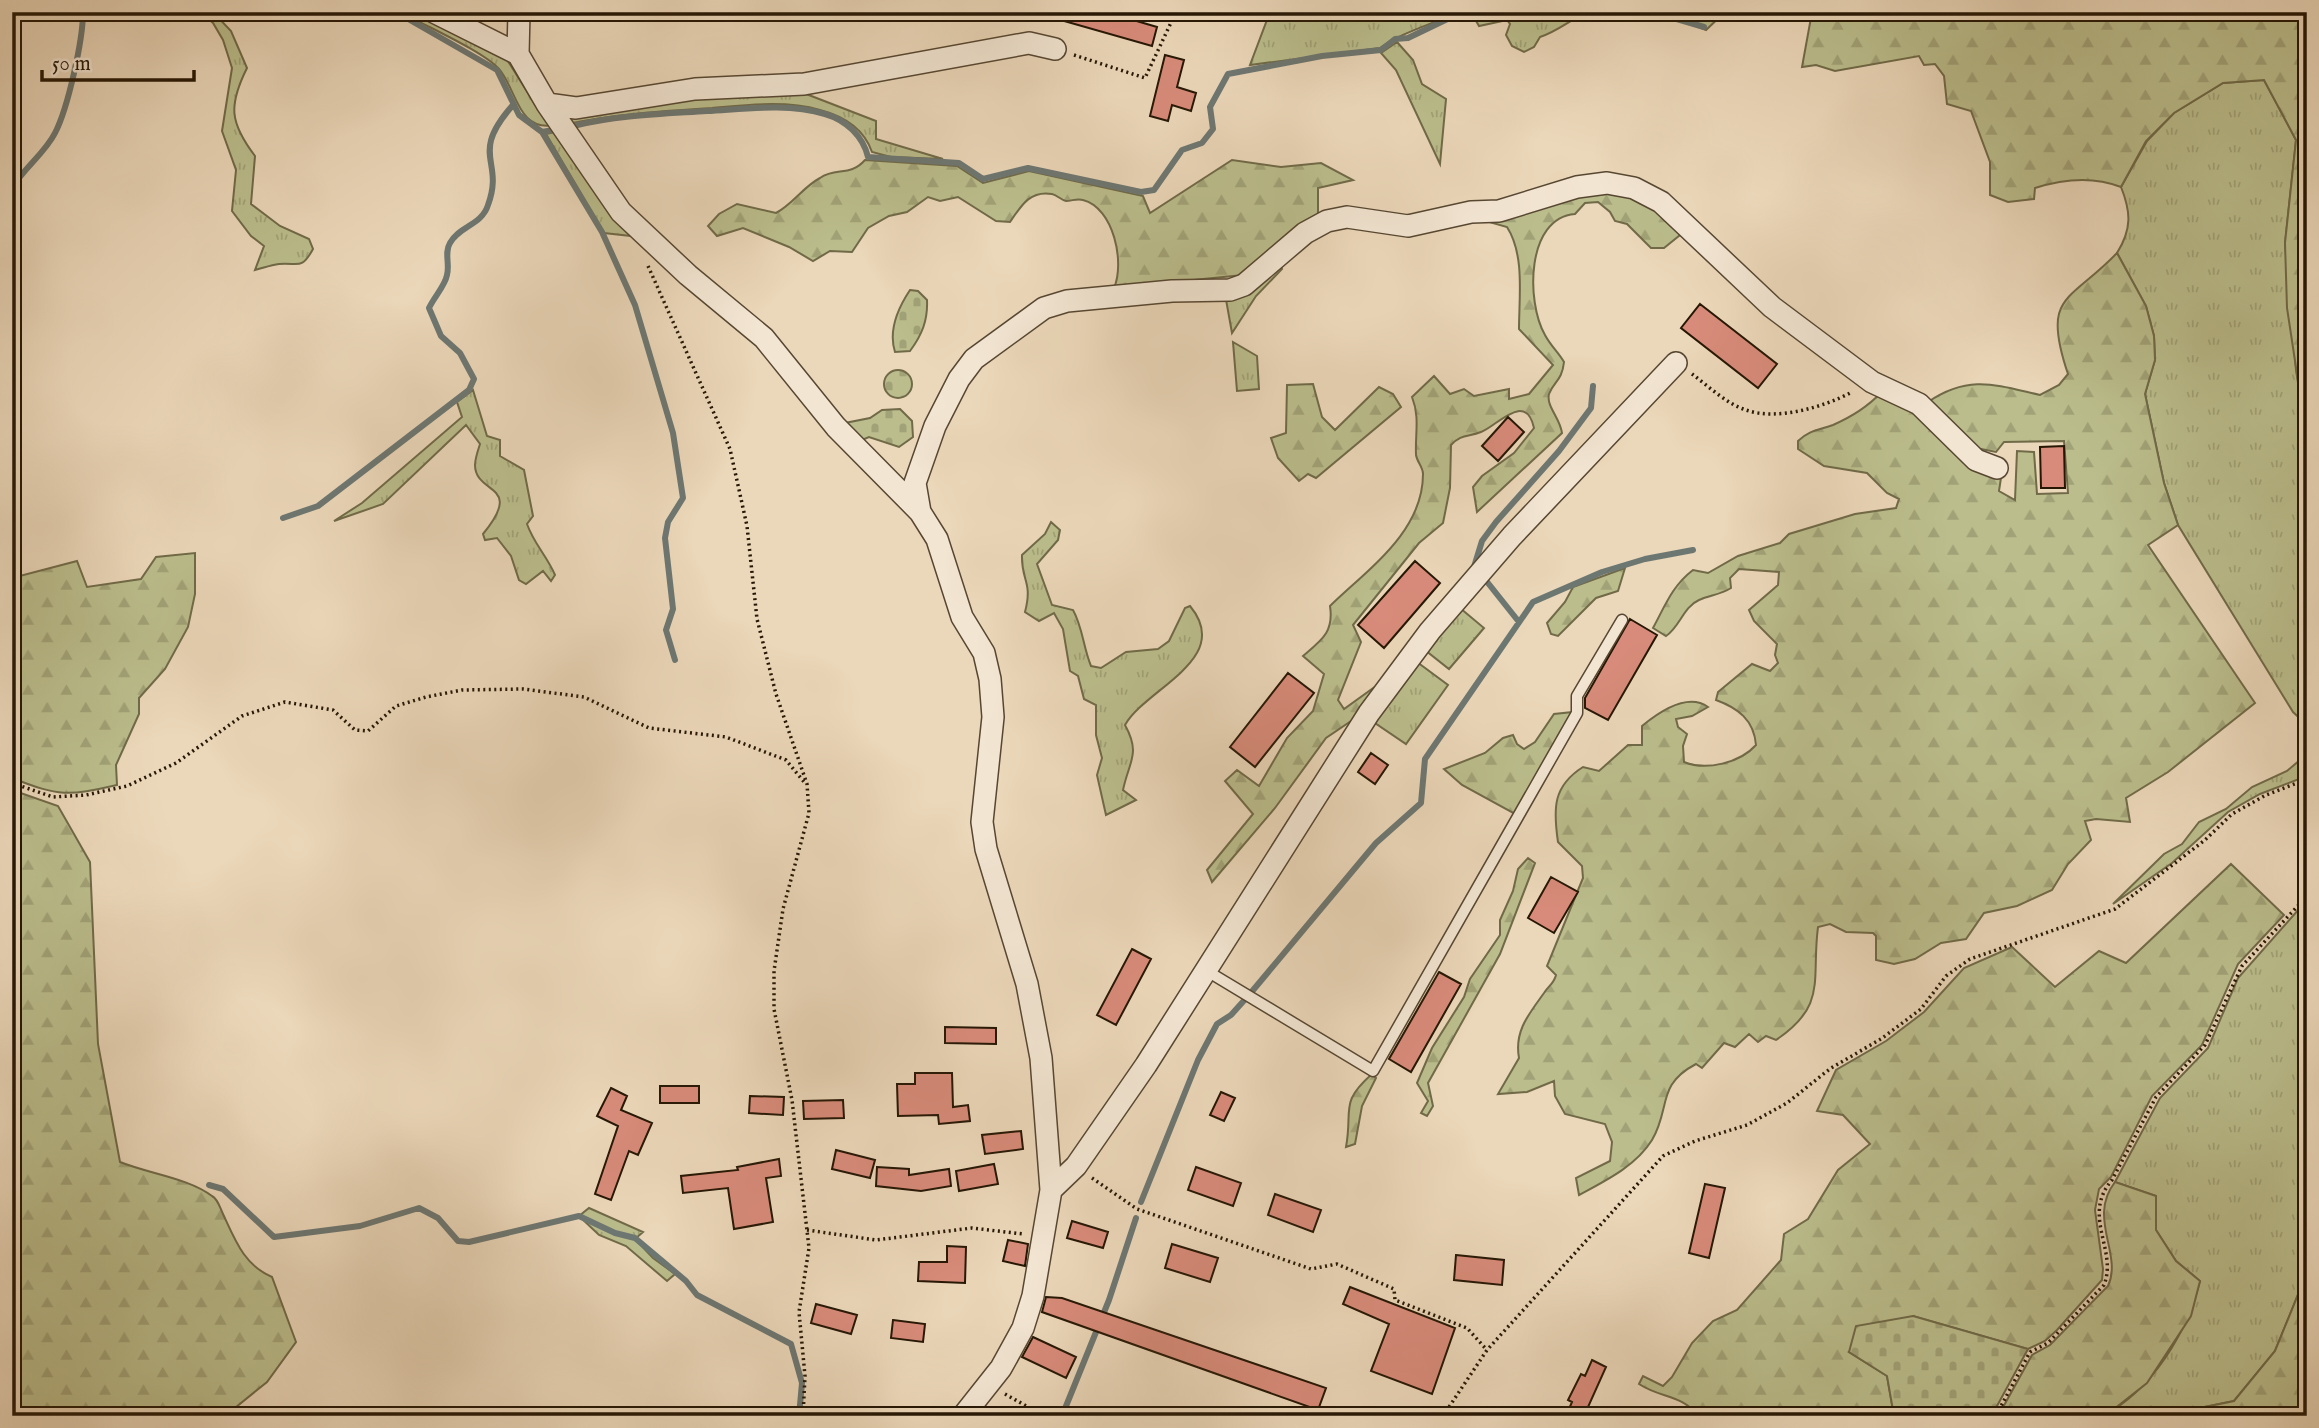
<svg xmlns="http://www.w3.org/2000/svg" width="2319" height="1428" font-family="'IM FELL English',serif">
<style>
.grass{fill:url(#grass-tufts);stroke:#706a48;stroke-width:2}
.forest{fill:url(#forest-firs);stroke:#706a48;stroke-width:2}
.cemetery{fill:url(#cemetery-stones);stroke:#706a48;stroke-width:2}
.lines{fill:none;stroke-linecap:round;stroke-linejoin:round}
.stream{stroke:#6d7772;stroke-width:6}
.building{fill:#d88b7a;stroke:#261705;stroke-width:2}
.service-casing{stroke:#574732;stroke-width:13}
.minor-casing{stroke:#574732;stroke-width:24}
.path{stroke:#261705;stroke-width:3.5;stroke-dasharray:2 3.5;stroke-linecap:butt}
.service{stroke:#f2e5d2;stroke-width:10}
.minor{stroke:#f2e5d2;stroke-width:21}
</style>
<defs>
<pattern id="grass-tufts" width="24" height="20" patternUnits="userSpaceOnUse" patternTransform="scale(1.75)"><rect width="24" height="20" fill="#bbbd8c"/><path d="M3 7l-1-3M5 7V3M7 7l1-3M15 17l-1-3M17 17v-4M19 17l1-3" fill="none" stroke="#a1a277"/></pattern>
<pattern id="forest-firs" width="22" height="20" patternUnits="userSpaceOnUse" patternTransform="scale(1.75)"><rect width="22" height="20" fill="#bbbd8c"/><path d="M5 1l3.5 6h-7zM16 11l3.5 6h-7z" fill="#a1a277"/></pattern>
<pattern id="cemetery-stones" width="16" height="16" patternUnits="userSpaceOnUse" patternTransform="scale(1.75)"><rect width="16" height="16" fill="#bbbd8c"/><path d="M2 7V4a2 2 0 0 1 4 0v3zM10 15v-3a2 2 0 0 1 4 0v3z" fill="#a1a277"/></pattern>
</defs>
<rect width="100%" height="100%" fill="#ebd7b9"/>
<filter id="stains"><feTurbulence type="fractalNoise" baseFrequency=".00286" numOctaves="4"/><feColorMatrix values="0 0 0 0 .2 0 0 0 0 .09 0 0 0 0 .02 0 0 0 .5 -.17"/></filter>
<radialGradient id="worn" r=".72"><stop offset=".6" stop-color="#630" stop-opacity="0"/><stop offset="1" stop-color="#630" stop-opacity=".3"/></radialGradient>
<!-- grass -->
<path class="grass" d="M201,12H213L231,31L247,68C228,106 230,123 255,156L251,204L280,226L309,239L313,249C301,271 298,262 279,264C271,265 263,268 255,270L264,246L251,236L232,211L236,170L222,131L232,68L223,40L213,23Z
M401,12H416L506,58L536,106L554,125C518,132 517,90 499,69C483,51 425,26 401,12Z
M1310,12H1458C1433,24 1402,32 1380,48L1250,65L1267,20Z
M1471,12H1587C1570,20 1558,31 1540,37L1534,47L1524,52L1512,46L1506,35L1510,24L1507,20L1479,26Z
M1397,42L1413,60L1422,84L1446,99L1440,164L1396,70L1381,53Z
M2264,80L2296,140L2285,243L2296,370L2307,440V725L2293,712L2178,525L2164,483L2145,394L2155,360L2154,336L2146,306L2117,253C2132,229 2131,212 2121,187L2147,141L2174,113L2223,83Z
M801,92L876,121V139L943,159L891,157L872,152C864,129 843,116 820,110C786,100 747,105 712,108C663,111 615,114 567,124L564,118L680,98Z
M559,131L631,236L604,233L546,134Z
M1280,261L1282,269L1256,296L1232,333L1225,294Z
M1233,342L1257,356L1259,389L1237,391Z
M473,390L487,436L500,440V456L524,470L533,516L527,524C534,544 547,556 555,575L551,581L543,571L526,584L519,580L511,556L497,538L485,540L483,534C525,483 475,495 475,465C475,459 478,450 480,444L466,425L383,504L334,521L362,503L462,417L457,402Z
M1051,522L1060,530L1058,540L1037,564L1052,605L1073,610C1083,628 1083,647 1091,666L1101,668L1126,652L1158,649L1169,641L1185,608L1190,606C1234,659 1146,688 1125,725C1141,754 1129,761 1123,790L1136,800L1106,815L1097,775L1102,758L1096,735V705L1084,699L1078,676L1070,671L1063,629L1054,613L1039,621L1025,612C1033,581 1021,581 1022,555L1045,534Z
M1460,608L1484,628L1449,669L1425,650Z
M1417,662L1448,685L1406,744L1372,721Z
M2307,754V776L2260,794L2228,812L2172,863L2113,904L2164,854L2182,844L2199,822L2226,809L2252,787L2287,771Z
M2307,900L2306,1275L2275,1351L2234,1401L2190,1410L2179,1416H2103C2153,1389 2186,1334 2200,1281L2176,1261L2156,1230V1196L2115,1182L2160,1098L2208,1048L2238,978Z
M589,1208L643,1232L635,1239L653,1258L675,1274L667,1281L626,1246L599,1235L579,1216Z"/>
<!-- forest -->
<path class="forest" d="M1661,12H1725L1706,30Z
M1812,12H2307V440L2287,308L2285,243L2296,140L2264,80L2223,83L2174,113L2146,141L2121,187C2093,176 2063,179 2035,188L2034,199L2008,202L1990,195V162L1971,111L1947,104L1944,76L1935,64L1924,65L1919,56L1835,71L1816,65L1802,67Z
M865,160L957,166L983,183L1029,171L1143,196L1150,213L1232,160L1281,167L1321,163L1353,180L1318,188V214L1243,275L1114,288C1125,263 1114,208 1083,200C1077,198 1072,201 1066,201C1061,200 1057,195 1052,194C1030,190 1021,206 1010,222L996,221L958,197L940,201L928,197L907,212L889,216L868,228L852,252L830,251L813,261L789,247L743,228L717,236L708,226L719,214L737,204L776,213C793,204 803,187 820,178C836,167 850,177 865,160Z
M1597,189L1643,200L1685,231L1664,248H1651L1627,224L1615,221L1610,212L1598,202L1585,203L1575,214C1526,218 1526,302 1545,335C1550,345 1559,353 1564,362C1562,381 1554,381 1549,394C1546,406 1560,418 1562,433L1477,512L1473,487L1482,476L1514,453L1534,428C1526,390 1496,427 1481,432C1468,437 1461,434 1451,445L1450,488L1443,523L1419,543L1353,625L1361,642L1338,700L1344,709L1376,686L1380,690L1354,719L1326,738L1275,808L1212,882L1207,870L1253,814L1225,781L1237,770L1259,786L1287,738L1313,711L1324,674L1303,656C1322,640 1334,632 1330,606C1368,569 1423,532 1423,474C1423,467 1417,462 1416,455C1415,434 1420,417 1412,397L1434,376L1450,394L1464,389L1474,396L1509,389V399L1529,394L1553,365L1519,329C1519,297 1525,255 1507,227L1472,217Z
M2117,253L2146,306L2154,336L2155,360L2145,394L2164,483L2178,525L2148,545L2255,703L2168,772L2126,798L2130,822L2096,819L2085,821L2091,840L2068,864L2052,890L2017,906L1984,913L1966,939L1941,943L1915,959L1894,964L1876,960V936L1873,933L1846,932L1830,924L1818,927C1811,980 1828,1005 1776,1040L1766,1036L1758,1042L1749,1034L1735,1047L1724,1043L1702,1068L1696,1064C1656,1085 1671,1108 1652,1140C1636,1166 1605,1181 1579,1195L1576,1178L1610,1161L1612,1142L1605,1124L1565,1114L1555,1096L1554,1081L1527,1092L1498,1094L1519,1058C1514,1031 1529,1014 1544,993C1548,986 1554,984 1556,975L1547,966L1583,878L1582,866L1558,842C1553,808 1553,786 1583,767L1599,771L1628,745H1642V726C1659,712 1687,692 1708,707L1692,716L1676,719L1678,727L1687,734L1683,746L1684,762C1706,771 1740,763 1756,745C1754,720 1738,708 1716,700L1718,692L1752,664L1770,671L1778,663L1775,655L1777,644L1754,621L1749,610L1778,585L1779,572L1739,569L1730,578L1731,588C1720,595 1710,595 1699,600C1683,607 1680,627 1666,636L1653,628C1665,606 1672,586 1693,570L1708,573L1738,556L1780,543L1789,534L1855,514L1896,508L1899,499L1887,493L1867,473L1824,466L1798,449V441C1809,430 1819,430 1833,425C1853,416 1867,407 1883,391L2002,471L1999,491L2015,500L2017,451L2034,452L2037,494L2068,493L2064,441L2004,442L1996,452L1976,448L1928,402C1969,374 1996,385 2040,395L2059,385L2068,374C2041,294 2069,303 2117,253Z
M1313,384L1322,417L1335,430L1379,387L1393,394L1401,407L1316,478L1308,474L1299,481L1278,458L1271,438L1286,433L1287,385Z
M195,553V594L188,627L165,669L139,698V714L116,765L117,785C68,796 60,797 12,778V578L77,561L87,587L141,579L156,557Z
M1625,568L1618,591L1596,598L1558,636L1551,634L1547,623L1565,602L1573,587Z
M1573,712L1515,814L1462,785L1444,769L1485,753L1503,738L1513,735L1517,744L1524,749L1535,742L1554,714Z
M12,790L58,806L90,862L98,1044L120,1162C150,1174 188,1178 212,1196C218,1199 220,1208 223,1214C235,1240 244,1265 272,1277L296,1342L267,1382L225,1416H12Z
M1528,858L1535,863L1500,954L1428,1083L1433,1106L1427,1116L1421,1113L1428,1101L1417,1083L1432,1048L1464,997L1470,979L1500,935V920L1513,891L1518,869Z
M2231,864L2284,915L2238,964L2202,1045L2152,1096L2111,1177L2099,1189L2095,1210L2103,1269L2102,1280L2057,1330L2045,1341L2028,1349L1913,1316L1849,1352L1887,1376L1894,1416H1699C1679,1393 1662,1399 1639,1384L1643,1376L1663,1386L1672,1377L1692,1343L1713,1321L1737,1310L1781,1260L1784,1234L1808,1219L1838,1170L1870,1144L1843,1115L1817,1111L1836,1070L1886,1041L1924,1012L1964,968L2012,947L2055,987L2099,951L2126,963Z
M1372,1074L1376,1078L1362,1106L1355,1144L1346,1147C1353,1109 1339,1103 1372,1074Z
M2115,1182L2156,1196V1230L2176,1261L2200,1281L2191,1316L2147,1383L2109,1413L2103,1416H1993L2002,1409L2032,1355L2050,1345L2108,1286C2123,1254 2087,1218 2115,1182Z
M2307,1238V1416H2179L2190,1410L2234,1401L2275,1351L2306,1275Z"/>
<!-- cemetery -->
<path class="cemetery" d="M910,290L918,291L927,300C928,320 922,335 910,351L895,352C888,330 898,308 910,290Z
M884 384a14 14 0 1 1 28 0a14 14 0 1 1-28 0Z
M900,409L912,421L913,437L899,447L869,437L857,442L840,424L870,418L882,410Z
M1913,1316L2028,1349L1997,1406L1981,1416H1894L1887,1376L1849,1352L1856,1326Z"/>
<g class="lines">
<!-- stream -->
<path class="stream" d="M396,12L497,70L519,115L542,132L553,130
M1653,12L1704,27
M573,126C618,115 661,114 707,111C745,109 787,103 825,114C846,120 863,136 868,157L959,163L983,179L1028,168L1141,192L1154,190L1182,150L1202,143L1213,129L1210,107L1228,74L1322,56L1381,50L1395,39L1408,38L1462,12
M542,132L602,232L635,305L673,433L683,498L668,522L665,538L673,609L666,630L675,660
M12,188C24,168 45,153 55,133C68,108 83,40 83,12
M283,518L318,506L469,390L474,379L460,353L441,336L429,308C434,297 445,286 447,275C450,264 444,253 450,243C459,226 482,225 488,205C505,159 468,156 513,105
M1474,567L1482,541L1496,522L1559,451L1591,408L1593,386
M1484,578L1519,622
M209,1185L223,1189L274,1237L360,1226L419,1208L438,1218L458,1241L469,1242L579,1216L615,1233L635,1238L686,1281L697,1295L791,1344L802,1383L799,1416
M1141,1202L1198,1060L1217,1024L1231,1015L1249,995L1376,843L1421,803L1425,759L1533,602L1602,572L1645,559L1693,550
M1062,1416L1109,1300L1136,1218"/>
</g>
<!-- building -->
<path class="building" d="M1050,12H1106L1157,27L1152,46L1050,17Z
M1165,55L1184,60L1177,87L1196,93L1191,111L1172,105L1168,121L1150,116Z
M1700,304L1777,364L1758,388L1681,328Z
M1508,417L1524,432L1498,461L1482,446Z
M2064,446L2065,488H2041L2040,447Z
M1415,561L1440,583L1384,648L1358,625Z
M1630,619L1657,635L1608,720L1585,708V698Z
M1288,673L1314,693L1255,767L1230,747Z
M1371,753L1388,765L1375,784L1358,772Z
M1551,877L1578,892L1554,933L1528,918Z
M1132,949L1151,959L1116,1025L1097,1015Z
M1439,972L1461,984L1411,1072L1389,1059Z
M945,1027L996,1028V1044L945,1043Z
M915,1073H952L953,1107L968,1105L970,1121L939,1124L938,1115L898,1116L897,1084H915Z
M660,1086H699V1103H660Z
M611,1088L627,1096L621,1110L652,1123L638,1155L629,1151L611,1200L595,1194L618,1126L597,1116Z
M1221,1092L1235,1098L1224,1121L1210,1115Z
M750,1096L784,1097L783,1115L749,1113Z
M843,1100L844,1118L804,1119L803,1101Z
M1021,1131L1023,1149L985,1154L982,1135Z
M836,1150L875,1160L870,1178L832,1169Z
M779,1159L781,1176L766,1178L773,1222L734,1229L728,1188L683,1193L681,1176L738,1170L737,1167Z
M994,1164L998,1184L959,1191L956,1171Z
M877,1167L909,1169V1175L949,1169L951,1186L921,1191L876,1186Z
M1196,1167L1241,1183L1233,1206L1188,1190Z
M1705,1184L1725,1188L1709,1258L1689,1253Z
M1275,1194L1321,1210L1313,1232L1268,1215Z
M1072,1221L1108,1232L1103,1248L1067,1238Z
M1008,1240L1028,1244L1025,1266L1003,1261Z
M1172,1244L1218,1258L1210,1282L1165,1268Z
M947,1246L966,1247L965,1283L918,1281L919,1262H947Z
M1456,1255L1504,1260L1502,1285L1454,1280Z
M1350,1287L1455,1328L1432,1394L1371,1371L1389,1324L1343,1304Z
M1046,1297L1062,1298L1326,1388L1318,1410L1042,1312Z
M816,1304L857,1315L851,1334L811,1323Z
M893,1320L925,1324L923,1342L891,1338Z
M1033,1337L1076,1357L1066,1378L1022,1357Z
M1592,1360L1606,1367L1584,1416H1566L1572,1402L1568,1400L1581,1374L1585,1376Z"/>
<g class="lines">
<defs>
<path id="service" d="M1207,971L1373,1071L1577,713V696L1622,620"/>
<path id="minor" d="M434,12L518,54
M519,12L518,54L547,104L621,212L688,275L764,338L836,427L920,512L937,539L962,617L984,653L990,679L993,717L982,822L986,849L1027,984L1041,1058L1051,1190L1033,1296L1023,1328L1001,1368L963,1416
M547,104L576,108L695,89L804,84L1029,43L1055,49
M920,512L915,483L935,426L959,379L974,359L1044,308L1067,301L1172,291L1230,290L1244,285L1305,233L1327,221L1347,217L1408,226L1471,212L1499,211L1577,187L1607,183L1634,188L1661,202L1772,307L1872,382L1919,404L1976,460L1997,468
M1051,1190L1076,1166L1146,1065L1369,713L1430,631L1512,536L1676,363"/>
</defs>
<!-- service casing -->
<use href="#service" class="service-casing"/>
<!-- minor casing -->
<use href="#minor" class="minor-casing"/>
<!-- path -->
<path class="path" d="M1074,55L1145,78L1176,12
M648,266L730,449L747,526L757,619L776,694L807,784L809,813L783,909L774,971V1009L792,1100L809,1248L799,1312L805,1376L803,1416
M1692,374C1708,386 1727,404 1746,410C1777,421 1824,407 1852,392
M12,783L53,797L86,795L127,786L176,763L242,716L285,702L333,710L355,730L368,731L396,706L426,697L462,690L523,689L584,697L649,728L726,737L786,760L805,783
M1092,1178L1137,1209L1311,1269L1337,1264L1394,1289L1395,1300L1467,1328L1487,1350
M807,1230L876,1240L972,1228L1023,1234
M1005,1394L1044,1416
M1104,1416L1135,1411L1148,1416
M1443,1416L1487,1350L1663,1156L1695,1141L1747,1125L1787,1103L1831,1068L1881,1039L1921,1009L1946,976L1970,959L2115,909L2205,840L2232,814L2266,795L2307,779
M1989,1416L2000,1408L2030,1352L2048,1343L2104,1285C2118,1250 2081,1216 2112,1180L2156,1097L2205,1045L2242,966L2307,896"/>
<!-- service -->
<use href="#service" class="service"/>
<!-- minor -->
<use href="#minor" class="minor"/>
</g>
<!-- margin -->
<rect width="2319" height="1428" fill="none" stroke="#ebd7b9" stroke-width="42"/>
<rect x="14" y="14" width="2291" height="1400" fill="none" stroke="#261705" stroke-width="3.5"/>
<rect x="21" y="21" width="2277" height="1386" fill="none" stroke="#261705" stroke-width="2"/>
<!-- scale -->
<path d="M42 70v10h152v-10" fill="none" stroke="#261705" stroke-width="3.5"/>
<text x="52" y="70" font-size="21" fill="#261705" stroke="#f2e5d2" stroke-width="5" paint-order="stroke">50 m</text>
<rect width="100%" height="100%" filter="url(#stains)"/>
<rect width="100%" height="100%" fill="url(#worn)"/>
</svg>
